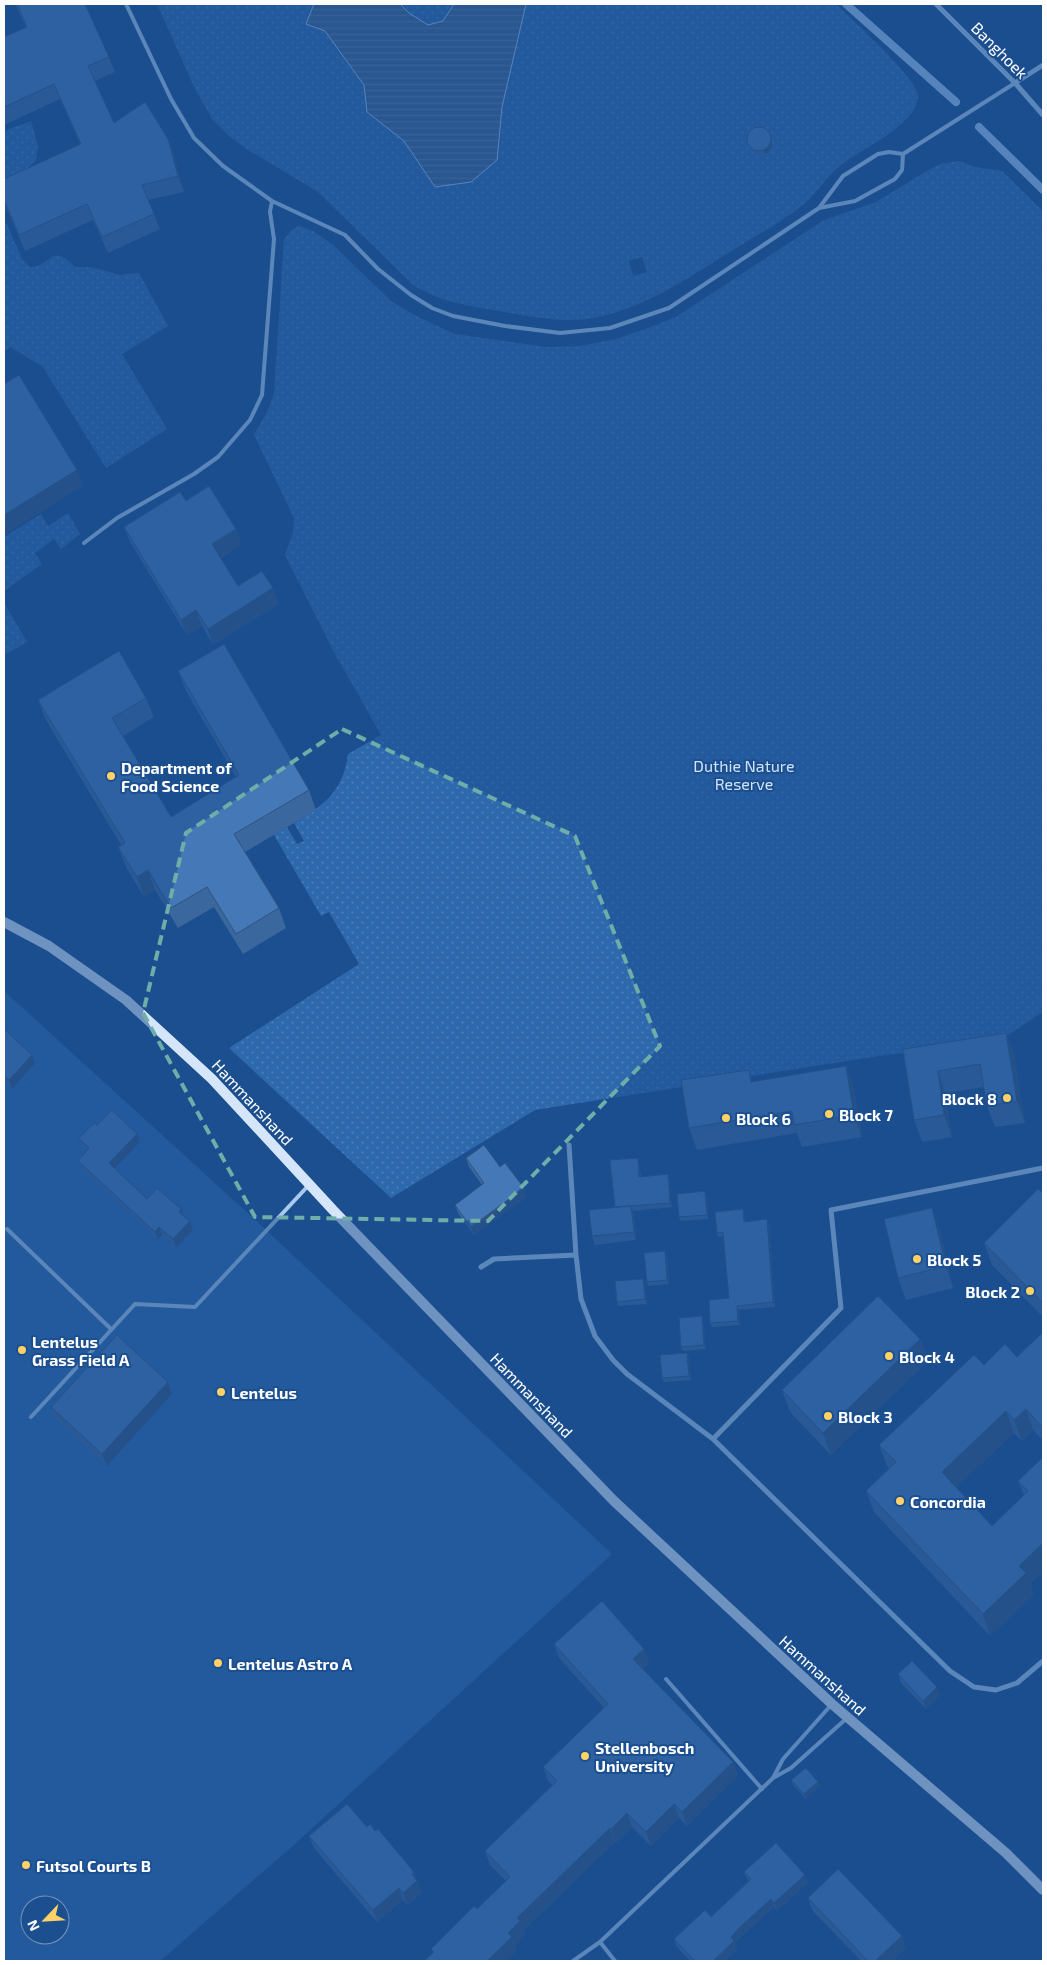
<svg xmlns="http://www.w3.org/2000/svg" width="1047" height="1965" font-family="'Exo 2',sans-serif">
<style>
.green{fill:url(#green-dots);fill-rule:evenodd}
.pitch{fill:#2e69ad;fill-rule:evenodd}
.water{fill:url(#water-rules);stroke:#9cc4f0}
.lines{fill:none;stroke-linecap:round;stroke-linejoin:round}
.stream{stroke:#9cc4f0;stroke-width:8}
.lane{stroke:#a9c9ee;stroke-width:4}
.street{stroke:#a9c9ee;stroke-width:5}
.secondary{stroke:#d6e6fa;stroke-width:10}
.wall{fill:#3a679d}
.shaded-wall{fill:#305480}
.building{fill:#4478b7;stroke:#305480}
.marked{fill:none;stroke:#6fada8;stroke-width:4;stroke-dasharray:10 6;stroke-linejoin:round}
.poi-dot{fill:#ffd166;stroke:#1b4f8f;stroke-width:2}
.labels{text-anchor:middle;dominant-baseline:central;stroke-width:4;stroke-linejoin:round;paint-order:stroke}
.street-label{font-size:16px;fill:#fff;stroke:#1b4f8f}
.park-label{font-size:16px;fill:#cfe3fa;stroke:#1b4f8f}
.poi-label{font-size:16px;font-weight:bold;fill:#fff;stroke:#1b4f8f;text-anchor:start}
</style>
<defs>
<pattern id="green-dots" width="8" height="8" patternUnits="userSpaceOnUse" patternTransform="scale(1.25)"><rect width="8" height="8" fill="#2e69ad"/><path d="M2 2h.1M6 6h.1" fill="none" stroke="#4d80b9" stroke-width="1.8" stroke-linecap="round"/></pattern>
<pattern id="water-rules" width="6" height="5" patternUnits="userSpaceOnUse" patternTransform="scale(1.25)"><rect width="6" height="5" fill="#3c6290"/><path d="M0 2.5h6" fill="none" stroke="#597aa1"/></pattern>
</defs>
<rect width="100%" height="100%" fill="#1b4f8f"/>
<!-- green -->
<path class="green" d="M157,4H314L306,24L325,31L364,85L367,112L404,141L435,187L497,160L502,107L526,4H836C850,18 919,80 918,96C917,125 861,149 841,165C825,177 816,196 799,208C780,223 758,234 738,247C692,275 647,308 593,318C563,324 529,316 499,311C469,306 439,302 413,285L318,192L248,150L229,136L212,119L195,89ZM642,257L647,272L633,276L629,261Z
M400,4H454L443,21L428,25L409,13Z
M31,121L38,146L36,160L17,178L4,186V133L9,129Z
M959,161L974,167L1002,171L1043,211V1012L1000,1040L879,1056L535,1110L391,1198L229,1048L359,964L329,912L321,916L274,835L287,827L297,844L304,841L294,823C325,805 343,791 348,754L381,735L334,652L285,555L293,533L294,518L254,435L268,410L274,394L284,239L292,230L299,226L313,231L332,244L392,302L420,318L455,334L546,347L580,346L616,339L648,328L676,317L824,220L876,202L930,169L941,164Z
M4,224H7L22,259L30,267C52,267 50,241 75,267H91L120,275L139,273L168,326L122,354L167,429L106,468L42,366L10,347L4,352Z
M68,513L80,534L61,549L54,539L35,553L42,564L4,591V537L41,514L48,526Z
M4,603L27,642L4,655Z"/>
<!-- pitch -->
<path class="pitch" d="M4,991L251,1216L612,1554L295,1844L160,1961H4ZM30,1905H60V1935H30Z"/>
<!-- water -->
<path class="water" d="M314,4H400L409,13L428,25L443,21L454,4H526L502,107L497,160L471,182L435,187L404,141L367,112L364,85L325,31L306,24Z"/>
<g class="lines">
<!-- stream -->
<path class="stream" d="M846,4L956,102
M979,127L1043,190"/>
<!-- lane -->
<path class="lane" d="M126,4L171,99L194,138L223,166L272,201L345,235L378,269L411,295L432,308L453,316L505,326L560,333L610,328L669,308L819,208L843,176L878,154L889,152L903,154L1015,83
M819,208L855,201L895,179L902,170L903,154
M84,543L117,518L194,474L218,457L250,420L262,395L274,239L270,212L272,201
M7,1229L111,1329
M31,1417L135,1304L195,1307L308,1186
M666,1679L762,1789
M773,1778L783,1759L832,1704
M600,1942L615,1961
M573,1961L600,1942L773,1778L791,1768L847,1718"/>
<!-- street -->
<path class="street" d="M936,4L1015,83L1043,115
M1015,83L1043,65
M569,1145L576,1255L581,1299L595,1336L613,1360L627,1374L713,1439L950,1671L974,1687L996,1690L1017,1683L1043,1661
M481,1267L494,1259L576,1255
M713,1439L841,1308L831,1210L1043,1168"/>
<!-- secondary -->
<path class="secondary" d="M4,922L49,946L126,1000L212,1079L333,1210L614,1501L832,1704L1006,1853L1043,1890"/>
</g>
<!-- wall -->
<path class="wall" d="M15,4H85L109,57L115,72L95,81L114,123L168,139L174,154L184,192L148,200L160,229L108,253L93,220L25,251L4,203V179L80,144L60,99L4,125V37L26,27Z
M772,139V145L770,151L765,154L759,155L754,153L750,148L749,144Z
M186,501L236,529L241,545L221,558L238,586L279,604L213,645L202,626L187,635L130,542L124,527Z
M178,671L309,790L316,810L245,852L279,908L286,928L243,954L214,907L178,928L155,890L144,897L126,867L118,847L121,845L46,720L38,700L146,698L154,717L123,736L171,817L236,777L186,691Z
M4,1029L35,1063L12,1089L4,1081Z
M1006,1033L1014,1054L1025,1123L995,1127L987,1106L984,1087L945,1093L952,1137L922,1142L914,1120L903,1049Z
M749,1070L753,1082L854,1088L862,1137L802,1147L797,1133L697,1150L689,1128Z
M97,1125L140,1142L115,1168L147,1199L181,1209L184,1216L193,1230L176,1248L162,1235L158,1240L81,1169L78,1161L87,1151L82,1147L79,1138Z
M466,1158L500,1167L527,1197L474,1235L458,1213L455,1205L482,1185L469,1167Z
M639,1162L641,1177L669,1178L672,1207L633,1211L634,1214L636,1240L595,1245L592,1236L615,1207Z
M705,1191L707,1196L708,1219L681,1221L679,1217Z
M1043,1193V1317L992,1265L984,1243Z
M743,1209L744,1214L745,1222L769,1224L775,1307L739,1310L740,1325L712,1327L710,1323L729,1298L723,1236L718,1237L717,1233Z
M940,1230L953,1288L906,1300L898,1278Z
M667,1256L669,1284L648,1286L647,1282Z
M645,1283L647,1304L618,1306L617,1302Z
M702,1316L703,1320L706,1349L683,1351L681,1347Z
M1043,1336V1441L1033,1430L1022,1441L1014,1433L956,1487L992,1526L1024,1496L1018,1481L1043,1457V1572L1030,1584L1034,1595L990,1636L874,1512L866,1491L889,1469L887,1466L879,1445L984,1365L1017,1357Z
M920,1339L928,1361L831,1455L790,1412L782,1390Z
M687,1353L689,1357L691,1380L664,1382L662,1378Z
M168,1382L172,1394L107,1466L55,1419L51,1407Z
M554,1644L644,1649L649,1663L643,1669L733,1762L738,1776L687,1826L679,1818L651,1846L632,1827L616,1843L615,1842L524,1930L525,1935L515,1946L517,1951L433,1953L431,1949L477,1909L506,1881L490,1865L485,1851L552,1785L548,1781L543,1767L604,1708L559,1658Z
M898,1674L940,1695L926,1709L901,1683Z
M791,1780L820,1786L806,1799L793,1785Z
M367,1827L375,1831L414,1872L422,1893L407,1905L403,1900L377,1922L314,1848L309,1836Z
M744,1872L808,1883L777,1911L774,1907L741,1937L735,1944L737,1950L725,1961H690L677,1947L674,1939L711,1917L748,1881Z
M808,1898L902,1936L906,1948L892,1961H861L812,1910Z"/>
<!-- shaded-wall -->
<path class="shaded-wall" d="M770,135L772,145L770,151L765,154L764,150Z
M168,139L174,154L184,192L178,176Z
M77,470L83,486L4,535V515Z
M236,529L241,545L218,559L212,544Z
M273,588L279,604L213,645L208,629Z
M196,610L202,626L187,635L181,620Z
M148,870L155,890L144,897L137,877Z
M1006,1033L1014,1054L1025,1123L1017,1101Z
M32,1055L35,1063L12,1089L9,1080Z
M846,1066L854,1088L862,1137L854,1115Z
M749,1070L757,1092L751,1082Z
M938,1071L945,1093L952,1137L944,1115Z
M137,1134L140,1142L112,1171L109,1163Z
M638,1158L639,1162L641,1181L639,1177Z
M668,1174L669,1178L672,1207L670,1203Z
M524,1188L527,1197L474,1235L471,1227Z
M705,1191L707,1196L708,1219L707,1215Z
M631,1206L634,1214L636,1240L634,1232Z
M932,1208L940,1230L953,1288L946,1266Z
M181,1209L184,1217L179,1212Z
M767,1219L769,1224L775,1307L773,1302Z
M190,1221L193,1230L176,1248L173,1239Z
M159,1227L162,1235L158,1240L155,1232Z
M665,1251L667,1256L669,1284L667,1280Z
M643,1279L645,1283L647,1304L645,1299Z
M737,1306L739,1310L740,1325L738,1321Z
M702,1316L703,1320L706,1349L704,1345Z
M920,1339L928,1361L831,1455L823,1433Z
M687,1353L689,1357L691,1380L689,1376Z
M168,1382L172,1394L107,1466L102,1454Z
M1026,1409L1033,1430L1022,1441L1014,1420Z
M1006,1411L1014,1433L950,1493L942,1472Z
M1043,1543V1572L1030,1584L1034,1595L990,1636L983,1614L1019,1566Z
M644,1649L649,1663L639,1673L633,1659Z
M937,1687L940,1695L926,1709L923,1701Z
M733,1762L738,1776L687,1826L682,1812Z
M818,1782L820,1786L806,1799L804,1794Z
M674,1804L679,1818L651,1846L646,1832Z
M627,1813L632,1827L616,1843L611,1829Z
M610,1828L615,1842L524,1930L525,1935L515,1946L517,1951L506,1961H487L508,1933L517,1918Z
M414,1872L422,1893L407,1905L403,1893L412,1874Z
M805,1875L808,1883L777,1911L774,1903Z
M399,1888L403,1900L377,1922L373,1910Z
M771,1899L774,1907L741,1937L735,1944L737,1950L725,1961H713L731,1937L738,1929Z
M902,1936L906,1948L892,1961H875Z"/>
<!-- building -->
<path class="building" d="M17,4H85L109,57L88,66L114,123L145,102L168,139L178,176L142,185L154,214L102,237L87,204L19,235L4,200V179L81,144L54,84L4,107V37L27,27Z
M747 139a12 12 0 1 1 24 0a12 12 0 1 1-24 0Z
M19,375L77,470L4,515V384Z
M209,486L236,529L212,544L238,586L262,571L273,588L208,629L196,610L181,620L124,527L180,492L186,501Z
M224,644L309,790L234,834L279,908L236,934L207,887L171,908L148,870L137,877L118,847L125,843L38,700L119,651L146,698L112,718L171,817L239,775L178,671Z
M4,1029L32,1055L9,1080L4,1076Z
M1006,1033L1017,1101L987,1106L980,1064L938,1071L944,1115L914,1120L903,1049Z
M846,1066L854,1115L794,1125L792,1111L689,1128L681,1080L749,1070L751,1082Z
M112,1110L137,1134L109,1163L147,1199L157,1188L181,1209L179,1212L190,1221L173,1239L159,1227L155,1232L78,1161L89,1148L79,1138L94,1123L97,1125Z
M484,1145L500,1167L505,1163L524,1188L471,1227L455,1205L484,1183L466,1158Z
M638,1158L639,1177L668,1174L670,1203L615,1207L610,1160Z
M1038,1189L1043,1193V1303L984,1243Z
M705,1191L707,1215L679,1217L677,1194Z
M631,1206L634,1232L592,1236L589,1210Z
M932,1208L946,1266L898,1278L884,1219Z
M743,1209L744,1222L767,1219L773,1302L737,1306L738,1321L710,1323L709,1300L729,1298L723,1232L717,1233L715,1212Z
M665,1251L667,1280L647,1282L644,1253Z
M643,1279L645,1299L617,1302L615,1281Z
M878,1296L920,1339L823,1433L782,1390Z
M702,1316L704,1345L681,1347L679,1318Z
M1041,1334L1043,1336V1428L1026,1409L1014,1420L1006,1411L942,1472L992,1526L1028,1491L1018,1481L1043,1457V1543L1019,1566L1026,1573L983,1614L866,1491L896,1462L879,1445L974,1355L984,1365L1005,1344L1017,1357Z
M117,1335L168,1382L102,1454L51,1407Z
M687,1353L689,1376L662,1378L660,1355Z
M602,1601L644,1649L633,1659L733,1762L682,1812L674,1804L646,1832L627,1813L611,1829L610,1828L517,1918L520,1921L508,1933L512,1937L487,1961H424L434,1952L431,1949L474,1906L477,1909L510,1877L485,1851L557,1781L543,1767L608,1704L554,1644Z
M912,1661L937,1687L923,1701L898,1674Z
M806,1768L818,1782L804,1794L791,1780Z
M347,1804L367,1827L370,1824L375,1831L378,1829L414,1872L412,1874L417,1881L403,1893L399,1888L373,1910L309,1836Z
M776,1843L805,1875L774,1903L771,1899L738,1929L731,1937L734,1941L713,1961H695L674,1939L705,1910L711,1917L744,1886L751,1879L744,1872Z
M838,1869L902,1936L875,1961H868L808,1898Z"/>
<!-- marked area -->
<path d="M0 0H1047V1965H0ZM342,729L575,836L660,1046L488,1221L255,1217L143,1013L186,833Z" fill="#1b4f8f" fill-opacity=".55" fill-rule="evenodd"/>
<path class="marked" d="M342,729L575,836L660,1046L488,1221L255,1217L143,1013L186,833Z"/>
<!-- markers -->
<g class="poi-dot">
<circle cx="111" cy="776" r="5"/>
<circle cx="1007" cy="1098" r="5"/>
<circle cx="829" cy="1114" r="5"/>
<circle cx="726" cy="1118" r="5"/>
<circle cx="917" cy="1259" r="5"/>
<circle cx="1030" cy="1291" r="5"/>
<circle cx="22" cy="1350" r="5"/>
<circle cx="889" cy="1356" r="5"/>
<circle cx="221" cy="1392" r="5"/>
<circle cx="828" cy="1416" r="5"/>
<circle cx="900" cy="1501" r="5"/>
<circle cx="218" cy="1663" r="5"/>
<circle cx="585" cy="1756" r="5"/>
<circle cx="26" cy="1865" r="5"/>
</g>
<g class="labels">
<!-- street labels -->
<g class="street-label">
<text transform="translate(1000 50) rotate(45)">Banghoek</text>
<text transform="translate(253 1102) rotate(47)">Hammanshand</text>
<text transform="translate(532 1395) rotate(46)">Hammanshand</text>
<text transform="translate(823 1675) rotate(42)">Hammanshand</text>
</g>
<!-- park labels -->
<g class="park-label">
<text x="744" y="765">Duthie Nature<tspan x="744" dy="18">Reserve</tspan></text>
</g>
<!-- poi labels -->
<g class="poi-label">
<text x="121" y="767">Department of<tspan x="121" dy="18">Food Science</tspan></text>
<text x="997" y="1098" text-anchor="end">Block 8</text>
<text x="839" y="1114">Block 7</text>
<text x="736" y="1118">Block 6</text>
<text x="927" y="1259">Block 5</text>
<text x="1020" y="1291" text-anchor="end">Block 2</text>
<text x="32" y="1341">Lentelus<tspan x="32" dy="18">Grass Field A</tspan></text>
<text x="899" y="1356">Block 4</text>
<text x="231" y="1392">Lentelus</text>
<text x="838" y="1416">Block 3</text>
<text x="910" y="1501">Concordia</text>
<text x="228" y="1663">Lentelus Astro A</text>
<text x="595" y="1747">Stellenbosch<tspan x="595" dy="18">University</tspan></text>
<text x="36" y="1865">Futsol Courts B</text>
</g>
</g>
<!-- border -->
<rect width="1047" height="1965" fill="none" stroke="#ffffff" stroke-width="10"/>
<!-- north arrow -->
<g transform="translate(45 1920) rotate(245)"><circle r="24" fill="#1b4f8f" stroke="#7695bc"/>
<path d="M0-4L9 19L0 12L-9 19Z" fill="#ffd166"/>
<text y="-8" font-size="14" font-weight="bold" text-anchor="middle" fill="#ffffff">N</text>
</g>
</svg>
